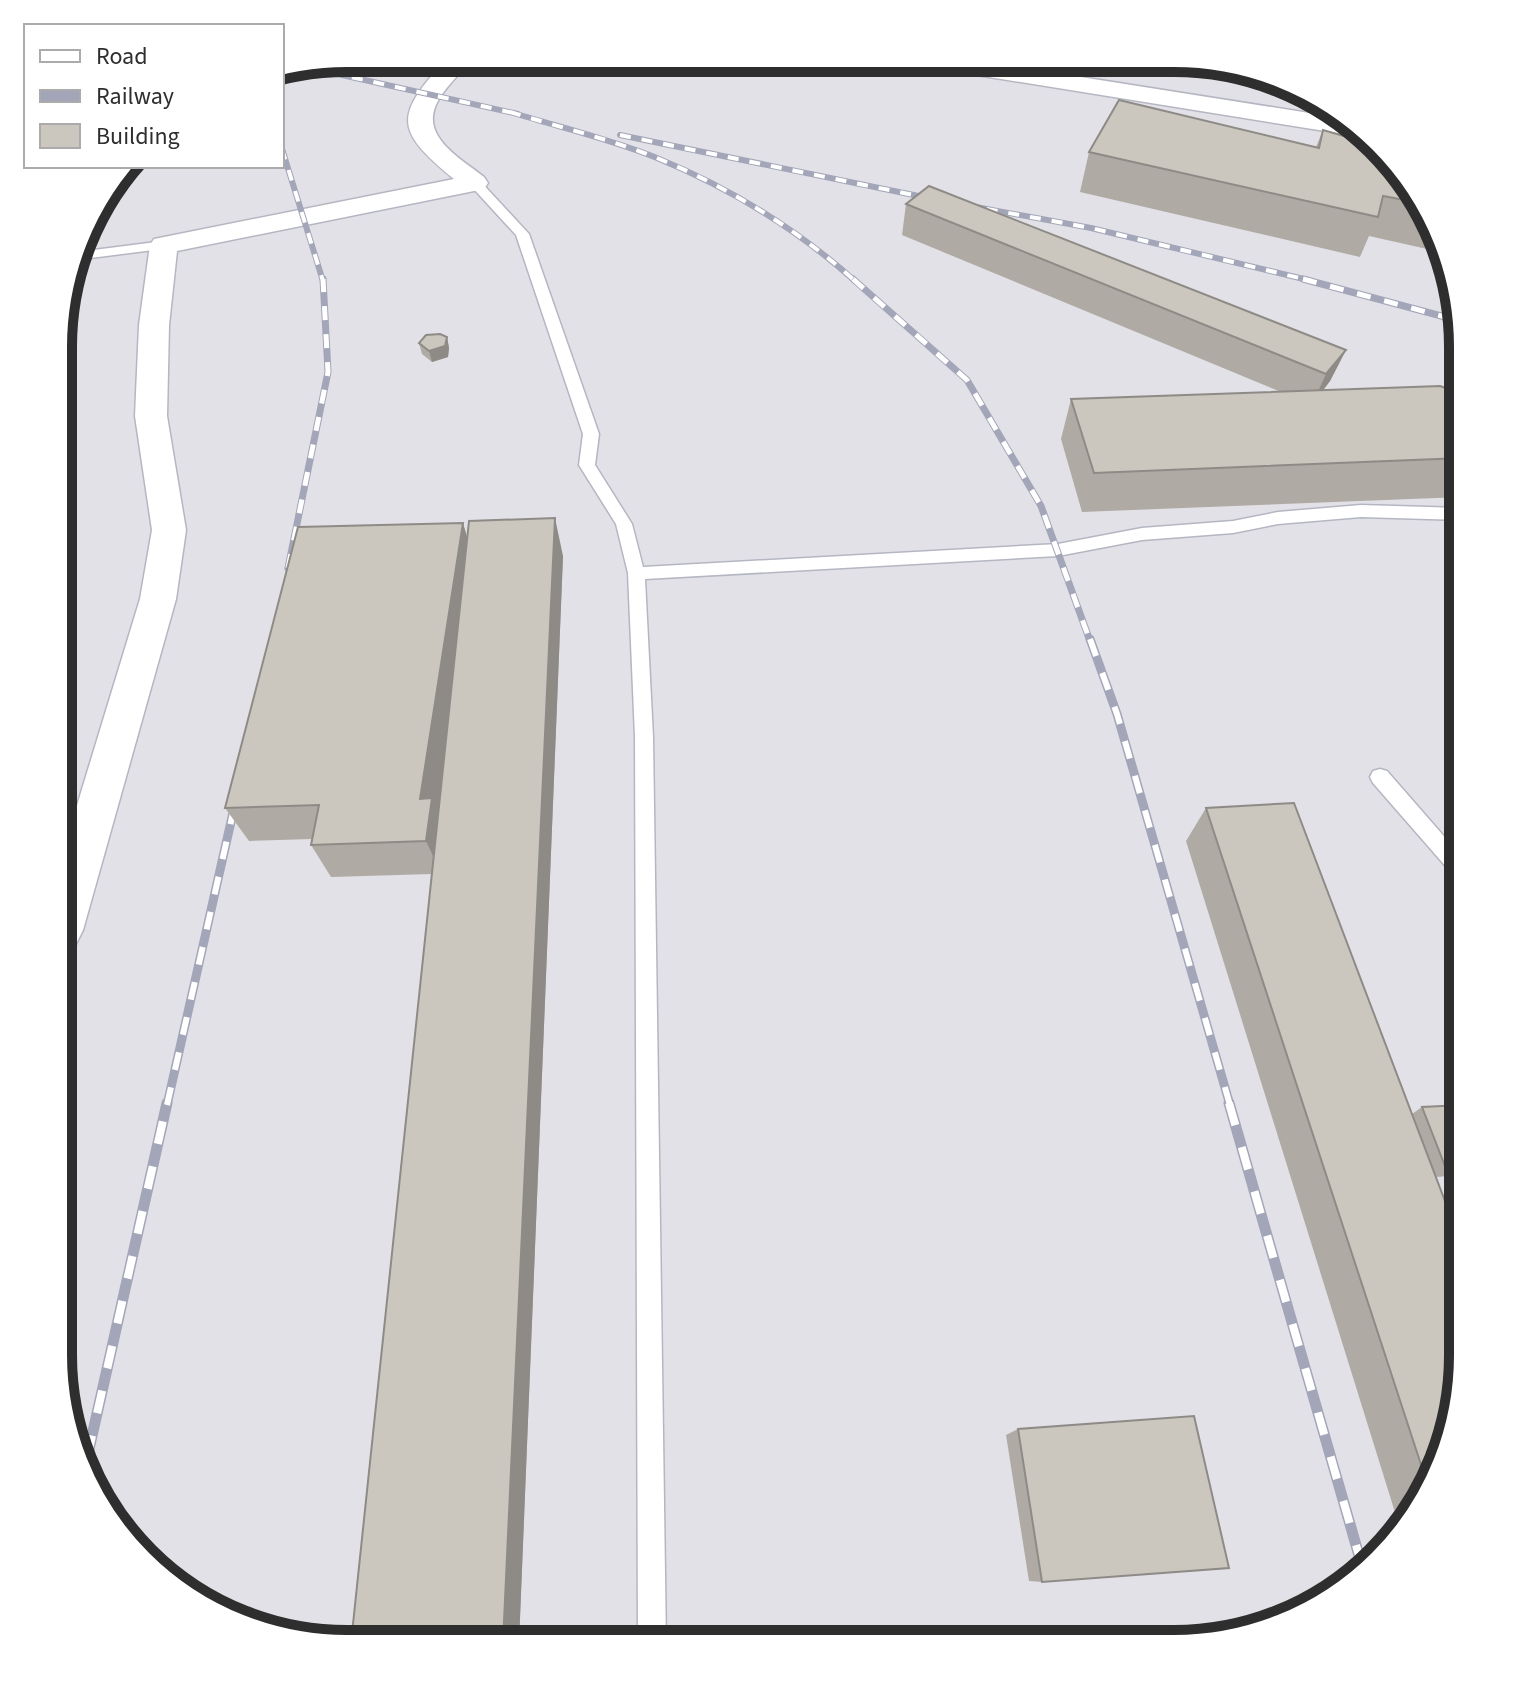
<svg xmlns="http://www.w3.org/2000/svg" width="1521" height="1702" font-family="'Source Sans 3',sans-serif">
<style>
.industrial{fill:#e3e1e8}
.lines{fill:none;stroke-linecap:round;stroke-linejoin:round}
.lane-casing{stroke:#b4b7c1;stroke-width:3}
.street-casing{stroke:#b4b7c1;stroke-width:3}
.secondary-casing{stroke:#b4b7c1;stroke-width:3}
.lane{fill:#fff;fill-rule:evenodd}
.street{fill:#fff;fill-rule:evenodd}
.secondary{fill:#fff;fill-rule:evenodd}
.rail-far3-casing{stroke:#a3a6b8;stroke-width:6}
.rail-far2-casing{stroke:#a3a6b8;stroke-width:7}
.rail-far1-casing{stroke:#a3a6b8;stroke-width:9}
.rail-casing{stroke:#a3a6b8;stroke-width:11}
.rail-far3{stroke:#fff;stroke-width:4;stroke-dasharray:11;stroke-linecap:butt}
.rail-far2{stroke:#fff;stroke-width:5;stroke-dasharray:14;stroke-linecap:butt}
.rail-far1{stroke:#fff;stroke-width:6;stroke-dasharray:18;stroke-linecap:butt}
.rail{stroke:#fff;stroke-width:8;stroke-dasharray:23;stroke-linecap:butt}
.wall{fill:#afaba4}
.shaded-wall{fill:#8e8b86}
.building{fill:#cbc7bf;stroke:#8e8b86;stroke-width:2}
.rim{fill:none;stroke:#2e2e2e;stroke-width:10}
</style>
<rect width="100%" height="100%" fill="#efe9e1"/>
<!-- industrial -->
<path class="industrial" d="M347,58L1211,60L1319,97L1414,187L1462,329V1373L1424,1499L1334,1595L1192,1643H328L202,1605L107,1515L59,1373L63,291L97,203L127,166H282V69Z"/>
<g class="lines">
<defs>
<path id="lane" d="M471,180H479L529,234L599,434L595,465L632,524L643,567L1058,544L1142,528L1233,521L1278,512L1361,505L1462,508V520L1361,517L1278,524L1233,533L1142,540L1058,556L645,579L653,737L666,1643H638L635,737L628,573L616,524L579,465L583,434L516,235L471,186Z
M164,241L169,242V248L75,260L78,252Z
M1380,769L1387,771L1462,857V880L1455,877L1373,783L1370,777L1373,771Z"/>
<path id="street" d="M447,58H472C462,72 448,84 439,99C417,135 459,157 484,177L488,183L484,189L177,251L169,325L167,416L186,530L176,599L83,930L76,944L61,949V858L140,599L152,530L135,416L139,325L150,245L154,239L454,179C393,129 395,116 447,58Z"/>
<path id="secondary" d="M915,60H973L1341,118L1357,133L1350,135L927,67L918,65Z"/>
</defs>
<!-- lane casing -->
<use href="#lane" class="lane-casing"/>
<!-- street casing -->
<use href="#street" class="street-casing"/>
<!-- secondary casing -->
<use href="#secondary" class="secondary-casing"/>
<!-- lane -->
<use href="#lane" class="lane"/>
<!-- street -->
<use href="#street" class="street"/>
<!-- secondary -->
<use href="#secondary" class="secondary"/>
<defs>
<path id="rail-far3" d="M310,64L342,75L518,114
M510,112C559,127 610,139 657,158C730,188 797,229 855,281
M620,135L938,200
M282,149L323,281
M965,205L1091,228L1312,281"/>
<path id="rail-far2" d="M853,279L967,380L1041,506L1090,641
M1303,279L1460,321
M288,568L328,372L323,279"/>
<path id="rail-far1" d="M1090,639L1117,714L1230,1105
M167,1105L237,795"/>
<path id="rail" d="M1229,1103L1362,1566
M87,1458L167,1103"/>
</defs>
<!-- rail-far3 casing -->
<use href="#rail-far3" class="rail-far3-casing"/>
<!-- rail-far2 casing -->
<use href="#rail-far2" class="rail-far2-casing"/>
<!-- rail-far1 casing -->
<use href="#rail-far1" class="rail-far1-casing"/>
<!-- rail casing -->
<use href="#rail" class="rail-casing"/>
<!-- rail-far3 -->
<use href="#rail-far3" class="rail-far3"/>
<!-- rail-far2 -->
<use href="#rail-far2" class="rail-far2"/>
<!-- rail-far1 -->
<use href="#rail-far1" class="rail-far1"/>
<!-- rail -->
<use href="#rail" class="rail"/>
</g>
<!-- wall -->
<path class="wall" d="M1251,74L1283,85L1265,88Z
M1323,130L1414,187L1436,251L1369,236L1360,257L1080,192L1089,152L1316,147Z
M906,204L1346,350L1330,381L1323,390L1462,394V497L1082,512L1061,439L1071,399L1281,392L902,235Z
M447,337L449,348L448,357L432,362L422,354L419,343Z
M463,523L467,538L563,556L519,1643H351L432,874L331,877L311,845L312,839L249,841L225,808Z
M1206,808L1412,1114L1422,1107L1462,1105V1175L1436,1177L1462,1373L1424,1499L1404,1521L1398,1522L1186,841Z
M1018,1429L1042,1582L1029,1581L1006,1435Z"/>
<!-- shaded-wall -->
<path class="shaded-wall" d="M1268,80L1283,85L1265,88Z
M447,337L449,348L448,357L432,362L429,351Z
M1346,350L1330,381L1312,405L1326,374Z
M555,518L563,556L519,1643H503Z
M463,523L474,561L441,873L426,841L420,799Z"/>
<!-- building -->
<path class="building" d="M1119,100L1319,148L1323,130L1368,143L1414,187L1420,203L1383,196L1378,217L1089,152Z
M929,186L1346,350L1326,374L906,204Z
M440,334L447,337L445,346L429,351L419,343L426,335Z
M1440,386L1462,394V458L1094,473L1071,399Z
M555,518L503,1643H351L469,521Z
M463,523L420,799L432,798L426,841L311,845L319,805L225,808L298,527Z
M1294,803L1462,1246V1373L1428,1486L1206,808Z
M1462,1105V1165L1445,1166L1422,1107Z
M1194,1416L1229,1568L1042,1582L1018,1429Z"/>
<!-- crop -->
<path d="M0 0H1521V1702H0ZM347 72H1174A275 275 0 0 1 1449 347V1355A275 275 0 0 1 1174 1630H347A275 275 0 0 1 72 1355V347A275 275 0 0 1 347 72Z" fill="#fff" fill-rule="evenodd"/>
<path class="rim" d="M347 72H1174A275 275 0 0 1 1449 347V1355A275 275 0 0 1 1174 1630H347A275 275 0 0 1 72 1355V347A275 275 0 0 1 347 72Z"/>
<!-- legend -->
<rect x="24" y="24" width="260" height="144" fill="#ffffff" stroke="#ababab" stroke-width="2"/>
<rect x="40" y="50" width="40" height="12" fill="#ffffff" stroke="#ababab" stroke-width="2"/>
<text x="96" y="64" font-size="24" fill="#2e2e2e">Road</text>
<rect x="40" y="90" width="40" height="12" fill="#a3a6b8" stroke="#ababab" stroke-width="2"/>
<text x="96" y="104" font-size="24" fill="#2e2e2e">Railway</text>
<rect x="40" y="124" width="40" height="24" fill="#cbc7bf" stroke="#ababab" stroke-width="2"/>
<text x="96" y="144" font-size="24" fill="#2e2e2e">Building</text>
</svg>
